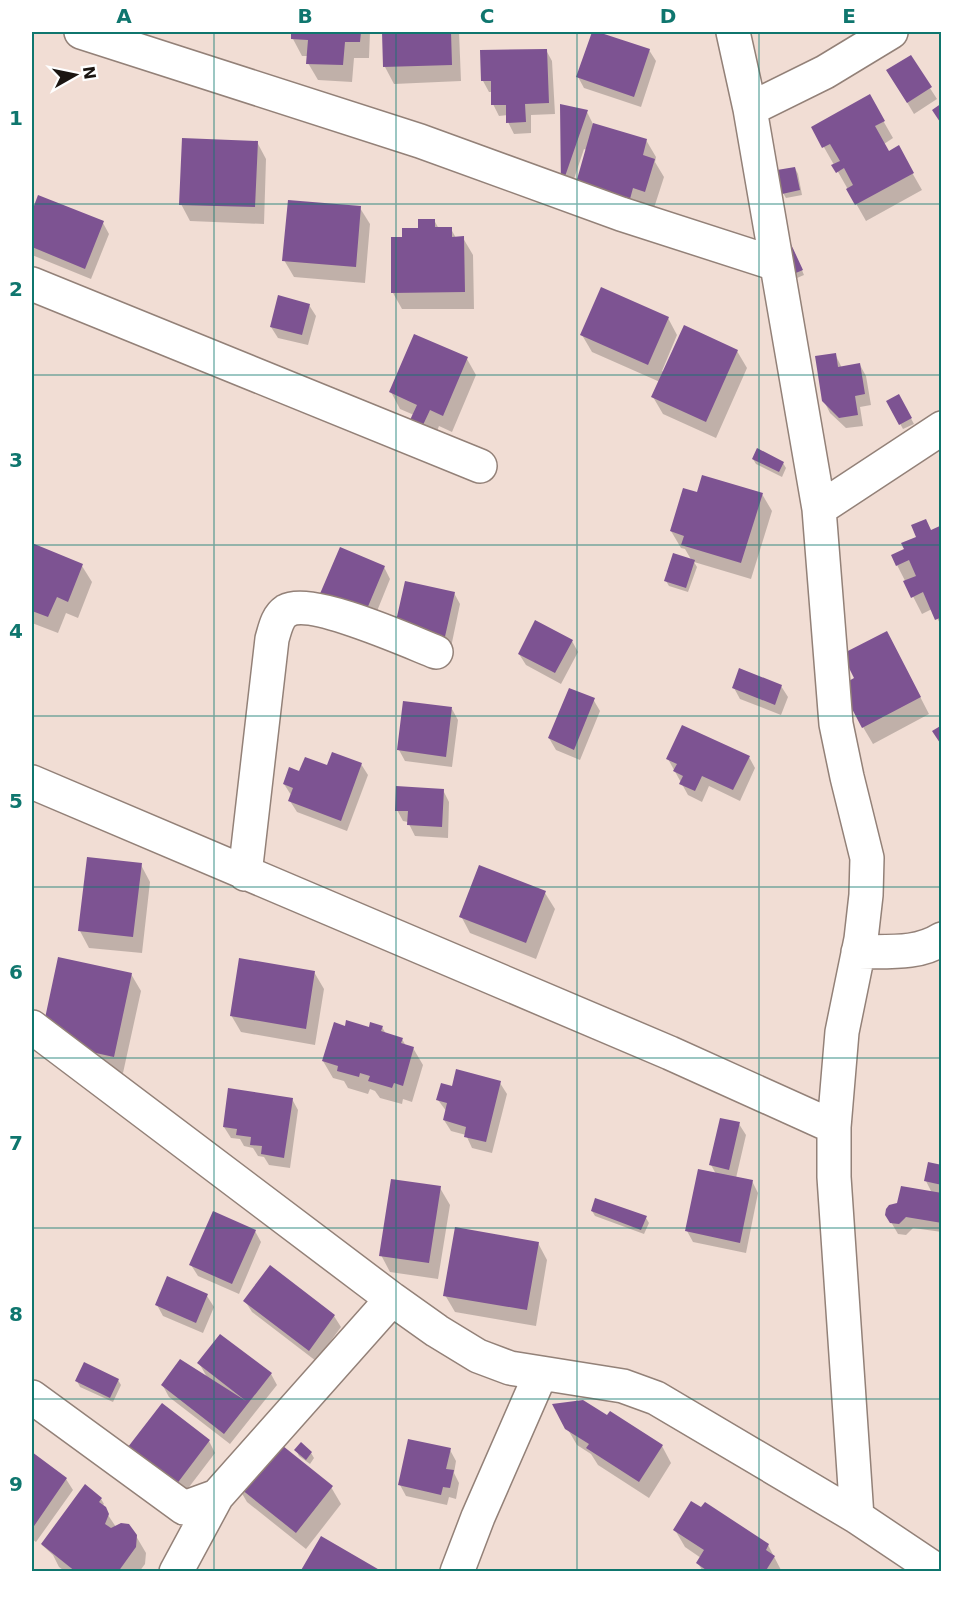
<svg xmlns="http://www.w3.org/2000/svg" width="973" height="1603" font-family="'DejaVu Sans',sans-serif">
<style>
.shadow{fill:#0003}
.building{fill:#7d5392}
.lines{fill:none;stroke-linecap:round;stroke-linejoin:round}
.minor-casing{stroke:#938178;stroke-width:36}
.minor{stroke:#fff;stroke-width:33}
.grid{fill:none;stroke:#0f766e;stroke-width:1.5;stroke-opacity:0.55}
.neatline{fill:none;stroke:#0f766e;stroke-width:2}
.grid-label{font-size:20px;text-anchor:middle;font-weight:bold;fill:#0f766e}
</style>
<rect width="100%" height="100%" fill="#f1ddd4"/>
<!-- shadow -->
<path class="shadow" d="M293,32H370L369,58H354L352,82L318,80L308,63V56H302L293,39Z
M383,32H459L461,81L394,84L385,67Z
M593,32L649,50L656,61L641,107L584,88L578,77Z
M546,50L552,61L555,114L531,115V133L514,134L508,122V115L499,116L493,104V92H489L483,81L482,52Z
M910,57L937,99L914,114L895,82Z
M869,96L893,138L884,144L889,153L898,148L922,190L866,221L813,128Z
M561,106L587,112L593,124L646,140L656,157L655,162L664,177L654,208L587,199V150L584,149L568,197L562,187Z
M257,142L266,159L264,224L190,221L181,204Z
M795,168L798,174L802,195L786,198L783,193Z
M39,197L103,223L109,234L91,279L32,255V215Z
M360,208L370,224L365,283L294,277L284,260Z
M434,220L439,229H451L456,238H463L473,255L474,309H402L393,293L420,229Z
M793,249L804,275L790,281Z
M309,305L316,316L308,345L278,338L271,327Z
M668,318L677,335L662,371L664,372L737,351L747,368L716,438L663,414L653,397L660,382L592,352L582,335Z
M835,354L842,368L860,365L866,376L871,405L860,407L863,426L846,428L830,413L824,401Z
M467,359L476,375L452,432L439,426L433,441L414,415L400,409L391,392Z
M899,396L914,424L903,429L888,402Z
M753,459L783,463L786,468L782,477L756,464Z
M762,494L772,511L751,579L694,562L697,567L688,592L669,586L666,581L692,561L685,549L681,548L671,531Z
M942,527V627L932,609L922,614L897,565L906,550L931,531Z
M32,545L82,566L92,582L78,618L66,613L58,633L32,623Z
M384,567L390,579L371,626L327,607Z
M454,593L460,604L450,652L402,641Z
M572,641L578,652L561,684L526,665L519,654Z
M896,650L929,714L873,744L863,727Z
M781,686L788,697L781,715L740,699L734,688Z
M593,699L600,711L580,760L556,750L549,738Z
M452,709L458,720L452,767L405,761L399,750Z
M749,757L755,768L740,801L709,786L702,802L688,795L668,759Z
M361,764L368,775L347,831L297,812L290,801L291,795L284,784L300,773L328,767Z
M443,790L449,802L448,838L415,836L408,822L403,821L397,810Z
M141,865L150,882L142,953L89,948L80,931Z
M545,893L555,909L536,959L470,933L461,916Z
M314,972L324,989L315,1045L241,1032L231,1015Z
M131,974L141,991L123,1073L84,1064L46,1023Z
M382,1027L386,1034L402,1039L406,1046L413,1048L423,1065L412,1102L403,1099L402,1104L380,1098L375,1091L370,1089L368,1094L348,1088L344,1081L333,1078L323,1061L346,1028L369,1029Z
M500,1083L507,1094L492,1153L472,1148L466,1135L451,1131L444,1120L447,1112L438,1100L453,1088Z
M292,1099L298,1110L290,1168L269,1165L264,1157L258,1156L253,1148L244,1146L240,1139L231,1138L224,1127Z
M739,1124L746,1135L736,1178L752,1181L758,1193L746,1253L693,1242L687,1231L716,1174L711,1165Z
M942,1166V1232L913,1228L906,1235L898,1234L887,1215L932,1193L926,1181Z
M440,1188L450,1205L438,1279L390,1272L381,1255Z
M592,1211L646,1218L649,1223L644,1234L595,1216Z
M255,1231L261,1242L239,1294L198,1276L191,1265Z
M538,1243L547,1260L536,1326L455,1312L445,1295Z
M168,1278L207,1296L214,1307L203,1333L163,1316L157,1305Z
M245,1301L334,1316L341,1327L316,1361L252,1312Z
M199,1363L271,1374L277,1385L230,1444L169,1397L163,1386L208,1379Z
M118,1380L121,1385L113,1402L80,1387L77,1381Z
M608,1417L662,1446L671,1463L649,1498L598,1465L591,1454L577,1445L567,1428Z
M209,1441L215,1453L183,1495L136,1459Z
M296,1450L311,1453L314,1458L310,1464L299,1456Z
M450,1450L456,1461L454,1473L459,1483L456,1499L449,1497L447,1505L406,1496L400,1485Z
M32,1454L66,1479L73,1490L36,1542L32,1539Z
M237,1485L331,1487L341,1504L306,1549L247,1502Z
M101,1499L104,1504L102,1506L116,1527L136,1536L146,1553L145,1564L139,1572H66L59,1567L53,1555L42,1545Z
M675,1530L768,1545L782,1572H703L698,1563L701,1558L685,1547Z"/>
<!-- building -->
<path class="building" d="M291,32H361L360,42H345L343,65L306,64L308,40L291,39Z
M382,32H451L452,65L383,67Z
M592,32H598L650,49L634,97L576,77Z
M547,49L549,103L525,104L526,122L506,123V105H491V81H481L480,50Z
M911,55L932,87L907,103L886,70Z
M870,94L885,121L875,126L889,151L899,145L914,173L855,205L846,189L853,185L844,168L836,173L831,165L840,161L830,144L822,148L811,127Z
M942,103V125L932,110Z
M560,104L588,110L561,188Z
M593,123L647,139L643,155L655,159L645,192L633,188L630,199L576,183Z
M182,138L258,141L255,207L179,205Z
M795,167L800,190L782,194L777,170Z
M38,195L104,221L85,269L32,247V211Z
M288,200L361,206L356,267L282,261Z
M418,219H435V227H452V237L464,236L465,292L391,293V237H402V228H418Z
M790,242L803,270L786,277L774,249Z
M601,287L669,317L648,365L580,335Z
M278,295L310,304L302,335L270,327Z
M684,325L738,350L706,422L651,397Z
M414,334L468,357L443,416L430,410L423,425L410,420L417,405L389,392Z
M836,353L838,367L860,363L865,394L855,396L858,415L839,418L822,401L815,356Z
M899,394L912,418L899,425L886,401Z
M757,448L784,462L779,472L752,459Z
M702,475L763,493L741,563L681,545L684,536L670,531L683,488L697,492Z
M926,519L931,530L942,525V617L935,620L923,592L911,598L903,581L916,576L909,560L896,566L891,555L904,549L901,543L916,537L911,525Z
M32,543L83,564L68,602L57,597L48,617L32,611Z
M340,547L385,566L364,616L319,596Z
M673,553L695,560L686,588L664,581Z
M405,581L455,592L444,641L394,630Z
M535,620L573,640L555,673L518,654Z
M887,631L921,697L862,728L840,686L854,678L842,654Z
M739,668L782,685L775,705L732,688Z
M569,688L595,698L574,750L548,738Z
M403,701L452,707L446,757L397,750Z
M682,725L750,756L733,790L702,776L695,791L679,784L683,776L673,771L677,764L666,759Z
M942,725V746L932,731Z
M332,752L362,763L341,821L288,801L293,788L283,784L289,767L299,771L305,757L327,765Z
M396,786L444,789L442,827L407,825L408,811H395Z
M87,857L142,863L133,937L78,931Z
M479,865L546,891L526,943L459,917Z
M58,957L132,973L114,1057L73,1048L58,1036L60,1026L44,1023Z
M239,958L315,971L306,1029L230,1016Z
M346,1020L369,1027L370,1022L383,1026L381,1031L403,1038L401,1043L414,1047L403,1086L394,1083L392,1088L368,1081L370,1076L360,1073L359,1077L337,1071L338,1066L322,1061L334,1022L345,1026Z
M456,1069L501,1081L486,1142L464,1137L466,1127L443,1120L447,1103L436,1100L441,1083L452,1086Z
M228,1088L293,1098L284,1158L261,1154L262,1146L250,1145L251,1137L236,1135L237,1129L223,1127Z
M720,1118L740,1122L729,1170L709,1165Z
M928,1162L942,1165V1185L924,1181Z
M698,1169L753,1180L740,1243L685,1231Z
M391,1179L441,1186L429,1263L379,1256Z
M901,1186L942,1193V1223L906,1217L899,1224L890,1223L885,1215L886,1209L889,1205L897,1203Z
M595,1198L647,1216L641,1230L591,1211Z
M213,1211L256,1230L232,1284L189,1265Z
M455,1227L539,1242L527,1310L443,1296Z
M270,1265L335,1315L309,1351L243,1301Z
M167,1276L208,1294L196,1323L155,1305Z
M220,1334L272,1373L224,1434L161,1385L180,1359L246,1401L197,1363Z
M84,1362L119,1379L110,1398L75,1381Z
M583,1400L607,1415L610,1411L663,1445L639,1482L586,1448L589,1444L565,1429L552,1404Z
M162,1403L210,1440L176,1485L128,1447Z
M273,1438L333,1486L296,1533L236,1485Z
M408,1439L451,1448L446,1469L454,1470L450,1488L443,1487L441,1495L398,1485Z
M301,1442L312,1452L306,1460L294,1450Z
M32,1452L67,1478L32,1529Z
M85,1484L102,1498L99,1502L106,1507L109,1514L105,1524L111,1528L121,1523L129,1524L137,1535L136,1547L118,1572H76L41,1544Z
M691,1501L701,1507L705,1502L769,1544L766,1550L775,1556L765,1572H709L696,1563L704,1550L673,1530Z
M321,1536L383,1572H300Z"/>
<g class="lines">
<defs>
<path id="minor" d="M81,32L420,141L621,214L776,264
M733,32L750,109L819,509L836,724L847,777L867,858L866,895L861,939L842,1032L834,1127V1177L857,1517
M750,109L825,72L891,32
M32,284L480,466
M819,509L942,428
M32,782L670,1053L834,1127
M245,874L272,639C275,629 277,617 286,611C311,597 408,641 436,652
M858,952C887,951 917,955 942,939
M32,1027L392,1299L437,1331L478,1356L510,1368L623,1386L656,1398L857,1517L939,1572
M32,1397L184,1508L217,1496
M176,1572L217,1496L392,1299
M457,1572L478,1517L541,1373"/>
</defs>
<!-- minor casing -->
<use href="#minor" class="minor-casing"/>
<!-- minor -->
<use href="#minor" class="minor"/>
</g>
<!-- grid -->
<path class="grid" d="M214,32V1572M396,32V1572M577,32V1572M759,32V1572M32,204H942M32,375H942M32,545H942M32,716H942M32,887H942M32,1058H942M32,1228H942M32,1399H942"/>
<!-- border -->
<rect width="973" height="1603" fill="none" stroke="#ffffff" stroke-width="66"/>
<!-- north arrow -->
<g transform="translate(75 75) rotate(81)" stroke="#ffffff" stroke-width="4.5" paint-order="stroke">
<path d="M0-4.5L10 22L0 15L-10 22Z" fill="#1b1511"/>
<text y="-9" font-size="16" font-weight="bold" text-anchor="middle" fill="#1b1511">N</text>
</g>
<rect x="33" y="33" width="907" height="1537" class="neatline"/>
<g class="grid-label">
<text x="124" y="23">A</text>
<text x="305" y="23">B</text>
<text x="487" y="23">C</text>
<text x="668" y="23">D</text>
<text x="849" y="23">E</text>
<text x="16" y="125">1</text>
<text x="16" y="296">2</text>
<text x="16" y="467">3</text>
<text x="16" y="638">4</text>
<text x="16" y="808">5</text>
<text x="16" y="979">6</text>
<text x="16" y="1150">7</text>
<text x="16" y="1321">8</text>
<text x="16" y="1491">9</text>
</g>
</svg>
